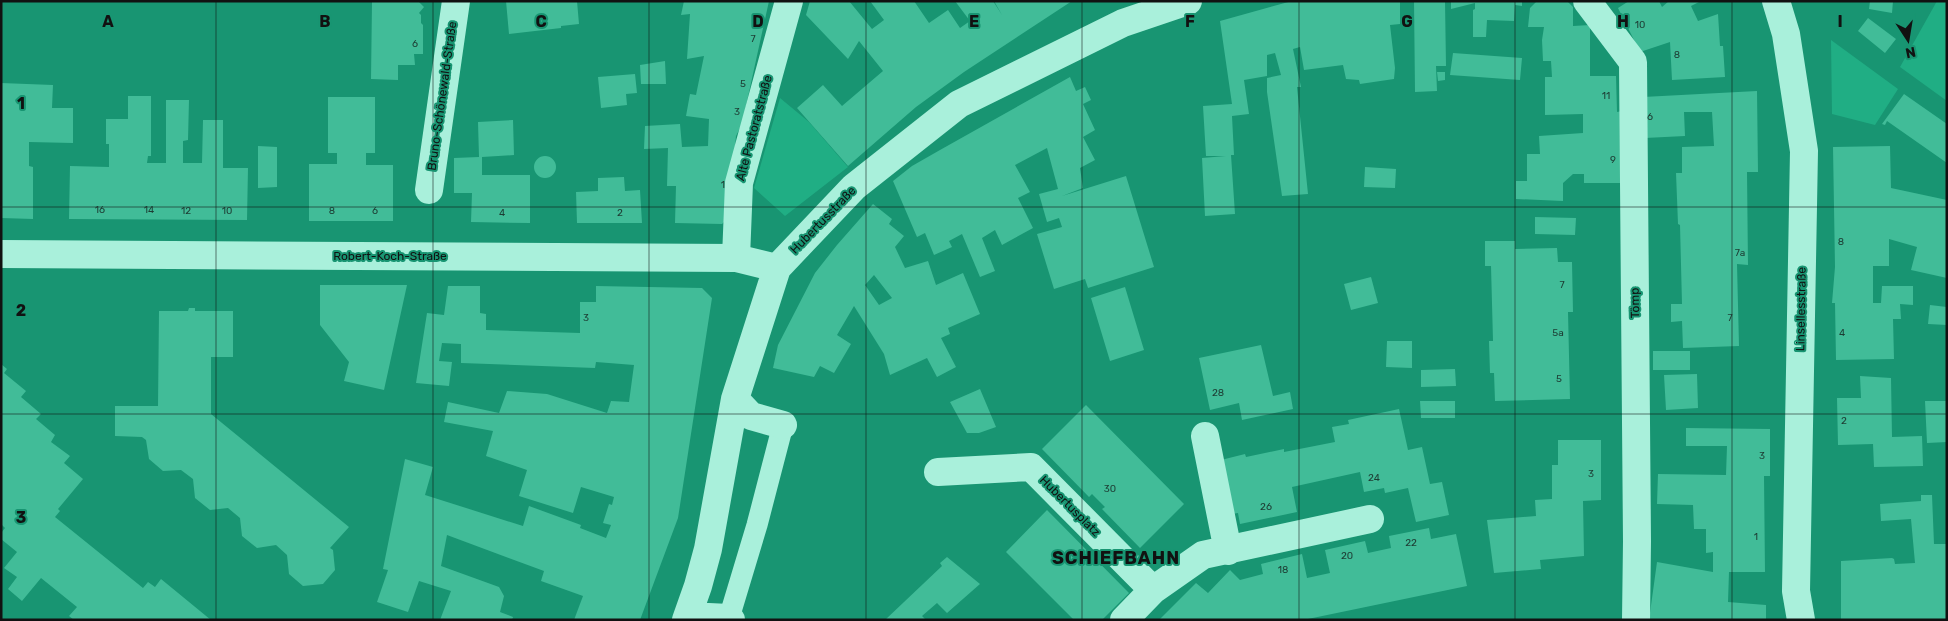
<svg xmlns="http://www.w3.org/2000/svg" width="1948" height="621" font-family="Rubik,sans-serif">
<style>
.green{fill:#20ae84}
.building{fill:#41bc98;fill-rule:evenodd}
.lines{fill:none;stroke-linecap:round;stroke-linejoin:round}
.service{stroke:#a9f0db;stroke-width:21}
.minor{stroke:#a9f0db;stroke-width:28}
.tertiary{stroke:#a9f0db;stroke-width:28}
.grid{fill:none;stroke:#111;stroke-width:1;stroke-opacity:0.55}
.labels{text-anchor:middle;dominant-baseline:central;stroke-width:4;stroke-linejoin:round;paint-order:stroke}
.number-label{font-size:10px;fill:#1d3c33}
.street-label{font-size:12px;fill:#111;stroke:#189572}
.district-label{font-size:18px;font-weight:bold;letter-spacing:1px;fill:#111;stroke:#189572}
.grid-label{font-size:16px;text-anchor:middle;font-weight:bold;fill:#111;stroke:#189572;stroke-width:4;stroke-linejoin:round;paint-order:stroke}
</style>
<rect width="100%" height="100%" fill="#189572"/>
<!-- green -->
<path class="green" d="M1937,1H1947V101L1900,67Z
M1831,40L1898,89L1875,125L1832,114Z
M780,98L809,122L848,167L785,216L754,188Z"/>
<!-- building -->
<path class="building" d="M418,1L424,7L419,13L421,15V23L423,25V54H414L415,65H398V80L371,79L372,2Z
M506,1H577L579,24L561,26V28L509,34Z
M684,1H769L742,124L736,136L728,218L722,224L675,223L676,186H667L668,148L644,149L645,126L680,124L682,147L708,146L709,119L686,116L690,94L696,95L704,56L687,59L690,14L681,15Z
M810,1H849L872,29L884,20L870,1H914L929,23L948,10L960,28L970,21L955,1H993L1002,15L994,1H1072L964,72L916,107L848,166L797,108L823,85L842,106L883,71L859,41L848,59L806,15Z
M1292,1H1400V24L1390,25L1395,68L1394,79L1360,84L1359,80L1346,79L1343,65L1304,70L1300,47L1293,49L1301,87H1297L1308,194L1282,196L1267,92V78L1281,75L1275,53L1267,55V76L1244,80L1249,114L1232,116L1234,155H1231L1235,214L1205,216L1202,158L1226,156H1206L1203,106L1232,104L1220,21Z
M1414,1H1445L1446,66H1436L1437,91L1415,92Z
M1451,1H1522V6L1515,5L1514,21L1487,20L1486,37H1473V10L1475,9V3L1451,9Z
M1537,1H1567L1573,7V26L1590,25V76H1616L1617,112L1622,111L1623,183H1584V174H1573L1563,183V201L1516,199V181H1527V154H1540L1539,136L1583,133V114L1545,115V77H1552L1551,61H1543L1542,40L1544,27H1528L1530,8Z
M1629,1H1659L1662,7L1669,1H1701L1691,6L1698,21L1718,14L1720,46H1723L1725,77L1672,80L1670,42L1640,52L1618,8Z
M1870,1H1893L1892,13L1869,9Z
M1868,18L1896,39L1885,53L1858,31Z
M1453,53L1522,58L1520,80L1450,75Z
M665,61L666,84H641L640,65Z
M1437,72H1445V80L1438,81Z
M635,74L637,93L626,94L627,105L601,108L598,77Z
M1070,77L1076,91L1085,87L1091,100L1083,104L1095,130L1083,137L1095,160L1080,168L1083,188L1062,196L1126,176L1154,267L1088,288L1085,279L1054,289L1037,234L1062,227L1059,218L1047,222L1039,194L1058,189L1047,148L1015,165L1030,192L1018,198L1033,228L1002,245L995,230L982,238L995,271L980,277L962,234L949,241L952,247L934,255L925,233L917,237L893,181L912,166L940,150Z
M1,83L53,85L52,108H73V143L29,142V166L33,167V219L1,218Z
M1757,91L1758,172H1747L1748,265L1737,264L1739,346L1683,348L1682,321L1671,322V304H1682L1680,225L1678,224L1676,173H1682V147L1714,146L1712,112H1684L1685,136L1645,138L1643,97Z
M1904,94L1947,124V163L1887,121L1885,125L1882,124Z
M128,96H151V156H148L147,163H166V100H189L188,140L183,141V163H202L203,120H223V168H248L247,220L69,219L70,166L109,167V144H106V119H128Z
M328,97H375V153H366V165H393V221H309V164H337V153H328Z
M513,120L514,155L482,157V175H530V223L471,222L472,193H454V158L479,157L478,122Z
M258,146L277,147V187L258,188Z
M1890,146L1891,188L1947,200V278L1911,270L1917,247L1889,239V266H1873V303H1881L1882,286H1913V305L1900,304L1901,319H1893L1894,359L1836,360L1835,303H1832L1835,267L1833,147Z
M534 167a11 11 0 1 1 22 0a11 11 0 1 1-22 0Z
M1365,167L1396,169L1395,188L1364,187Z
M624,177L625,191L640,190L642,223H577L576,192L598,191V178Z
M873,204L892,219L889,224L904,236L895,247L905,268L928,261L936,285L963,273L980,314L948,328L950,334L941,338L956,367L937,377L927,358L890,375L884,354L854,306L837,335L851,344L834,373L820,366L814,377L773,368L778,345L815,273L837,245ZM874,275L892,298L879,305L865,285Z
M1535,217L1576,218L1575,235L1535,234Z
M1485,241H1515V249L1557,248L1558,262H1572L1573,312H1568L1570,399L1495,401L1494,373H1490L1489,341H1493L1491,266H1485Z
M1371,277L1378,303L1351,310L1344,284Z
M320,285H407L384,390L344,381L349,362L320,325Z
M448,286H480V313L486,314V330L580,333V302H596V286L702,288L712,298L678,518L640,620H574L583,596L541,581L544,571L447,535L441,566L499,587L504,596L500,612L513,617L512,620H440L451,591L419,581L408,612L377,602L388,570L383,569L405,459L433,467L425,495L523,526L529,506L581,525L580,528L606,538L611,525L603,523L609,504L612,505L614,497L581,487L573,513L519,496L527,470L486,456L493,431L444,422L448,402L499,413L507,391L547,394L607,413L611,401L629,402L634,365L596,362L595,368L461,363V344L442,343L439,361L452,362L449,386L416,383L427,313L444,315Z
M1125,287L1144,350L1110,361L1091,298Z
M1930,305L1947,307V325L1928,324Z
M189,308H195V311H233V357H211V414L349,527L330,548L333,550L335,570L323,584L303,586L289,574L287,555L276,545L257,548L242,536L240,518L228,508L210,510L195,498L193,479L181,470L163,471L149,459L146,440L142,437L115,436V406H158L159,311H188Z
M1387,341H1412V368L1386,367Z
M1261,345L1273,396L1290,392L1293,409L1242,420L1239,403L1210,410L1199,358Z
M1653,351H1690V370H1653Z
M1,364L7,369L4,373L26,391L21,397L41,414L36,419L55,435L51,442L70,456L64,463L83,479L58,509L60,511L55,517L143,588L148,582L155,587L161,579L211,620H74L69,616L77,607L41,578L22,601L8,589L17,577L4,568L17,552L1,539V533L5,528L1,524Z
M1455,369L1456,386L1421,387V370Z
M1697,374L1698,408L1666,410L1664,375Z
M1860,376L1891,378L1892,437L1922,436L1923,466L1874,467L1873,444L1838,445L1837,398H1861Z
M980,389L996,427L979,433H967L950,402Z
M1420,401H1455V418H1421Z
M1925,401H1947V442L1927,443Z
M1086,405L1184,504L1140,548L1102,509L1105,507L1092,494L1089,497L1042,449Z
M1399,409L1408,450L1422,447L1430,484L1442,482L1449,515L1416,522L1408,488L1385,493L1384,488L1364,492L1360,472L1292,487L1297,512L1240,524L1238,513L1232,514L1221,460L1245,454L1246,457L1284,449V452L1335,442L1332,427L1349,424L1348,420Z
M1686,428L1770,429V476H1764L1765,572H1729L1728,602L1766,605V620H1649L1657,562L1713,572V552L1706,553V529H1694L1693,505L1657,504L1658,474L1726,475L1727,446H1686Z
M1558,440H1601V500L1583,501L1584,556L1540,560L1541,569L1494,573L1487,520L1536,516L1535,500L1552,499V465H1558Z
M1921,495H1932L1934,544H1947V620H1841V561L1892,558L1894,559L1895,564L1915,563L1911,519L1881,521L1880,504L1921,501Z
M1047,510L1129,593L1102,620H1074L1006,552Z
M1429,528L1431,539L1456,534L1467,586L1303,620H1159L1196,583L1208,593L1230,570L1240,580L1263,574L1261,564L1302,554L1307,578L1330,573L1325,550L1365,541L1368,553L1391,548L1389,536Z
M947,557L980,584L947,613L937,603L922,616L926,620H885L942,566L940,563Z"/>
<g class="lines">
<!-- service -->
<path class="service" d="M729,618L757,525L783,425"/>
<!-- minor -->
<path class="minor" d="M1587,1L1633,62L1637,541L1636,620
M429,190L456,1
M1,254L736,258L777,268
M736,258L739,183L789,1
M735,399L751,416L783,425
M1205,436L1228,551
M938,472L1031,467L1153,590
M688,616L729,618L731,620
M686,620L698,586L708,549L735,399L777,268L854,187L959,104L1123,23L1188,1
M1124,620L1153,590L1203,555L1370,519"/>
<!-- tertiary -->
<path class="tertiary" d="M1776,1L1786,34L1804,151L1796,591L1801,620"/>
</g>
<!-- grid -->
<path class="grid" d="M216,1V620M433,1V620M649,1V620M866,1V620M1082,1V620M1299,1V620M1515,1V620M1732,1V620M1,207H1947M1,414H1947"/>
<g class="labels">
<!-- number labels -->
<g class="number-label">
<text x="1640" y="25">10</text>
<text x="753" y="39">7</text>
<text x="415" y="44">6</text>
<text x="1677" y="55">8</text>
<text x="743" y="84">5</text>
<text x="1606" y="96">11</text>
<text x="737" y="112">3</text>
<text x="1650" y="117">6</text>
<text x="1613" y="160">9</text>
<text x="723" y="185">1</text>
<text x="100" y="210">16</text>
<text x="149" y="210">14</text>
<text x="186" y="211">12</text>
<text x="227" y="211">10</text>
<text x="332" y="211">8</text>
<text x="375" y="211">6</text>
<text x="502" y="213">4</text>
<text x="620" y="213">2</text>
<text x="1841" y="242">8</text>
<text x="1740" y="253">7a</text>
<text x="1562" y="285">7</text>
<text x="586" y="318">3</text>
<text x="1730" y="318">7</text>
<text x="1558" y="333">5a</text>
<text x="1842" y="333">4</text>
<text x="1559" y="379">5</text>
<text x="1218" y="393">28</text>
<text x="1844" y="421">2</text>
<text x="1762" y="456">3</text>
<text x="1591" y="474">3</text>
<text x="1374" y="478">24</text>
<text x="1110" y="489">30</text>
<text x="1266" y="507">26</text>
<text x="1756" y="537">1</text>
<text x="1411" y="543">22</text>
<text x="1347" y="556">20</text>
<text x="1283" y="570">18</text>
</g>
<!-- street labels -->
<g class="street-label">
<text transform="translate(442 96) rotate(-82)">Bruno-Schönewald-Straße</text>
<text transform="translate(754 128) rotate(-75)">Alte Pastoratstraße</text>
<text transform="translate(823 220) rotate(-46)">Hubertusstraße</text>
<text x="390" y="256">Robert-Koch-Straße</text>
<text transform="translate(1635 303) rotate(-91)">Tömp</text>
<text transform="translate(1801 309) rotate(-89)">Linsellesstraße</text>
<text transform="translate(1070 506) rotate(45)">Hubertusplatz</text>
</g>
<!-- district labels -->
<g class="district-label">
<text x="1116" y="558">SCHIEFBAHN</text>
</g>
</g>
<g class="grid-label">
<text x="108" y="27">A</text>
<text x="325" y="27">B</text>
<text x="541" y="27">C</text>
<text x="758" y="27">D</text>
<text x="974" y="27">E</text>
<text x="1190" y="27">F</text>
<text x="1407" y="27">G</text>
<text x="1623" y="27">H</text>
<text x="1840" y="27">I</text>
<text x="21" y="109">1</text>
<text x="21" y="316">2</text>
<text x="21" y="523">3</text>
</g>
<!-- border -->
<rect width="1948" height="621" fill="none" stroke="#111111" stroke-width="5"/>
<!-- north arrow -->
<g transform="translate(1908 40) rotate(168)" stroke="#189572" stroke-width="4" paint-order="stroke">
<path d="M0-4L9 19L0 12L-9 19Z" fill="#111111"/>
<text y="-8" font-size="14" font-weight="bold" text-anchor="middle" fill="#111111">N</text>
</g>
</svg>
